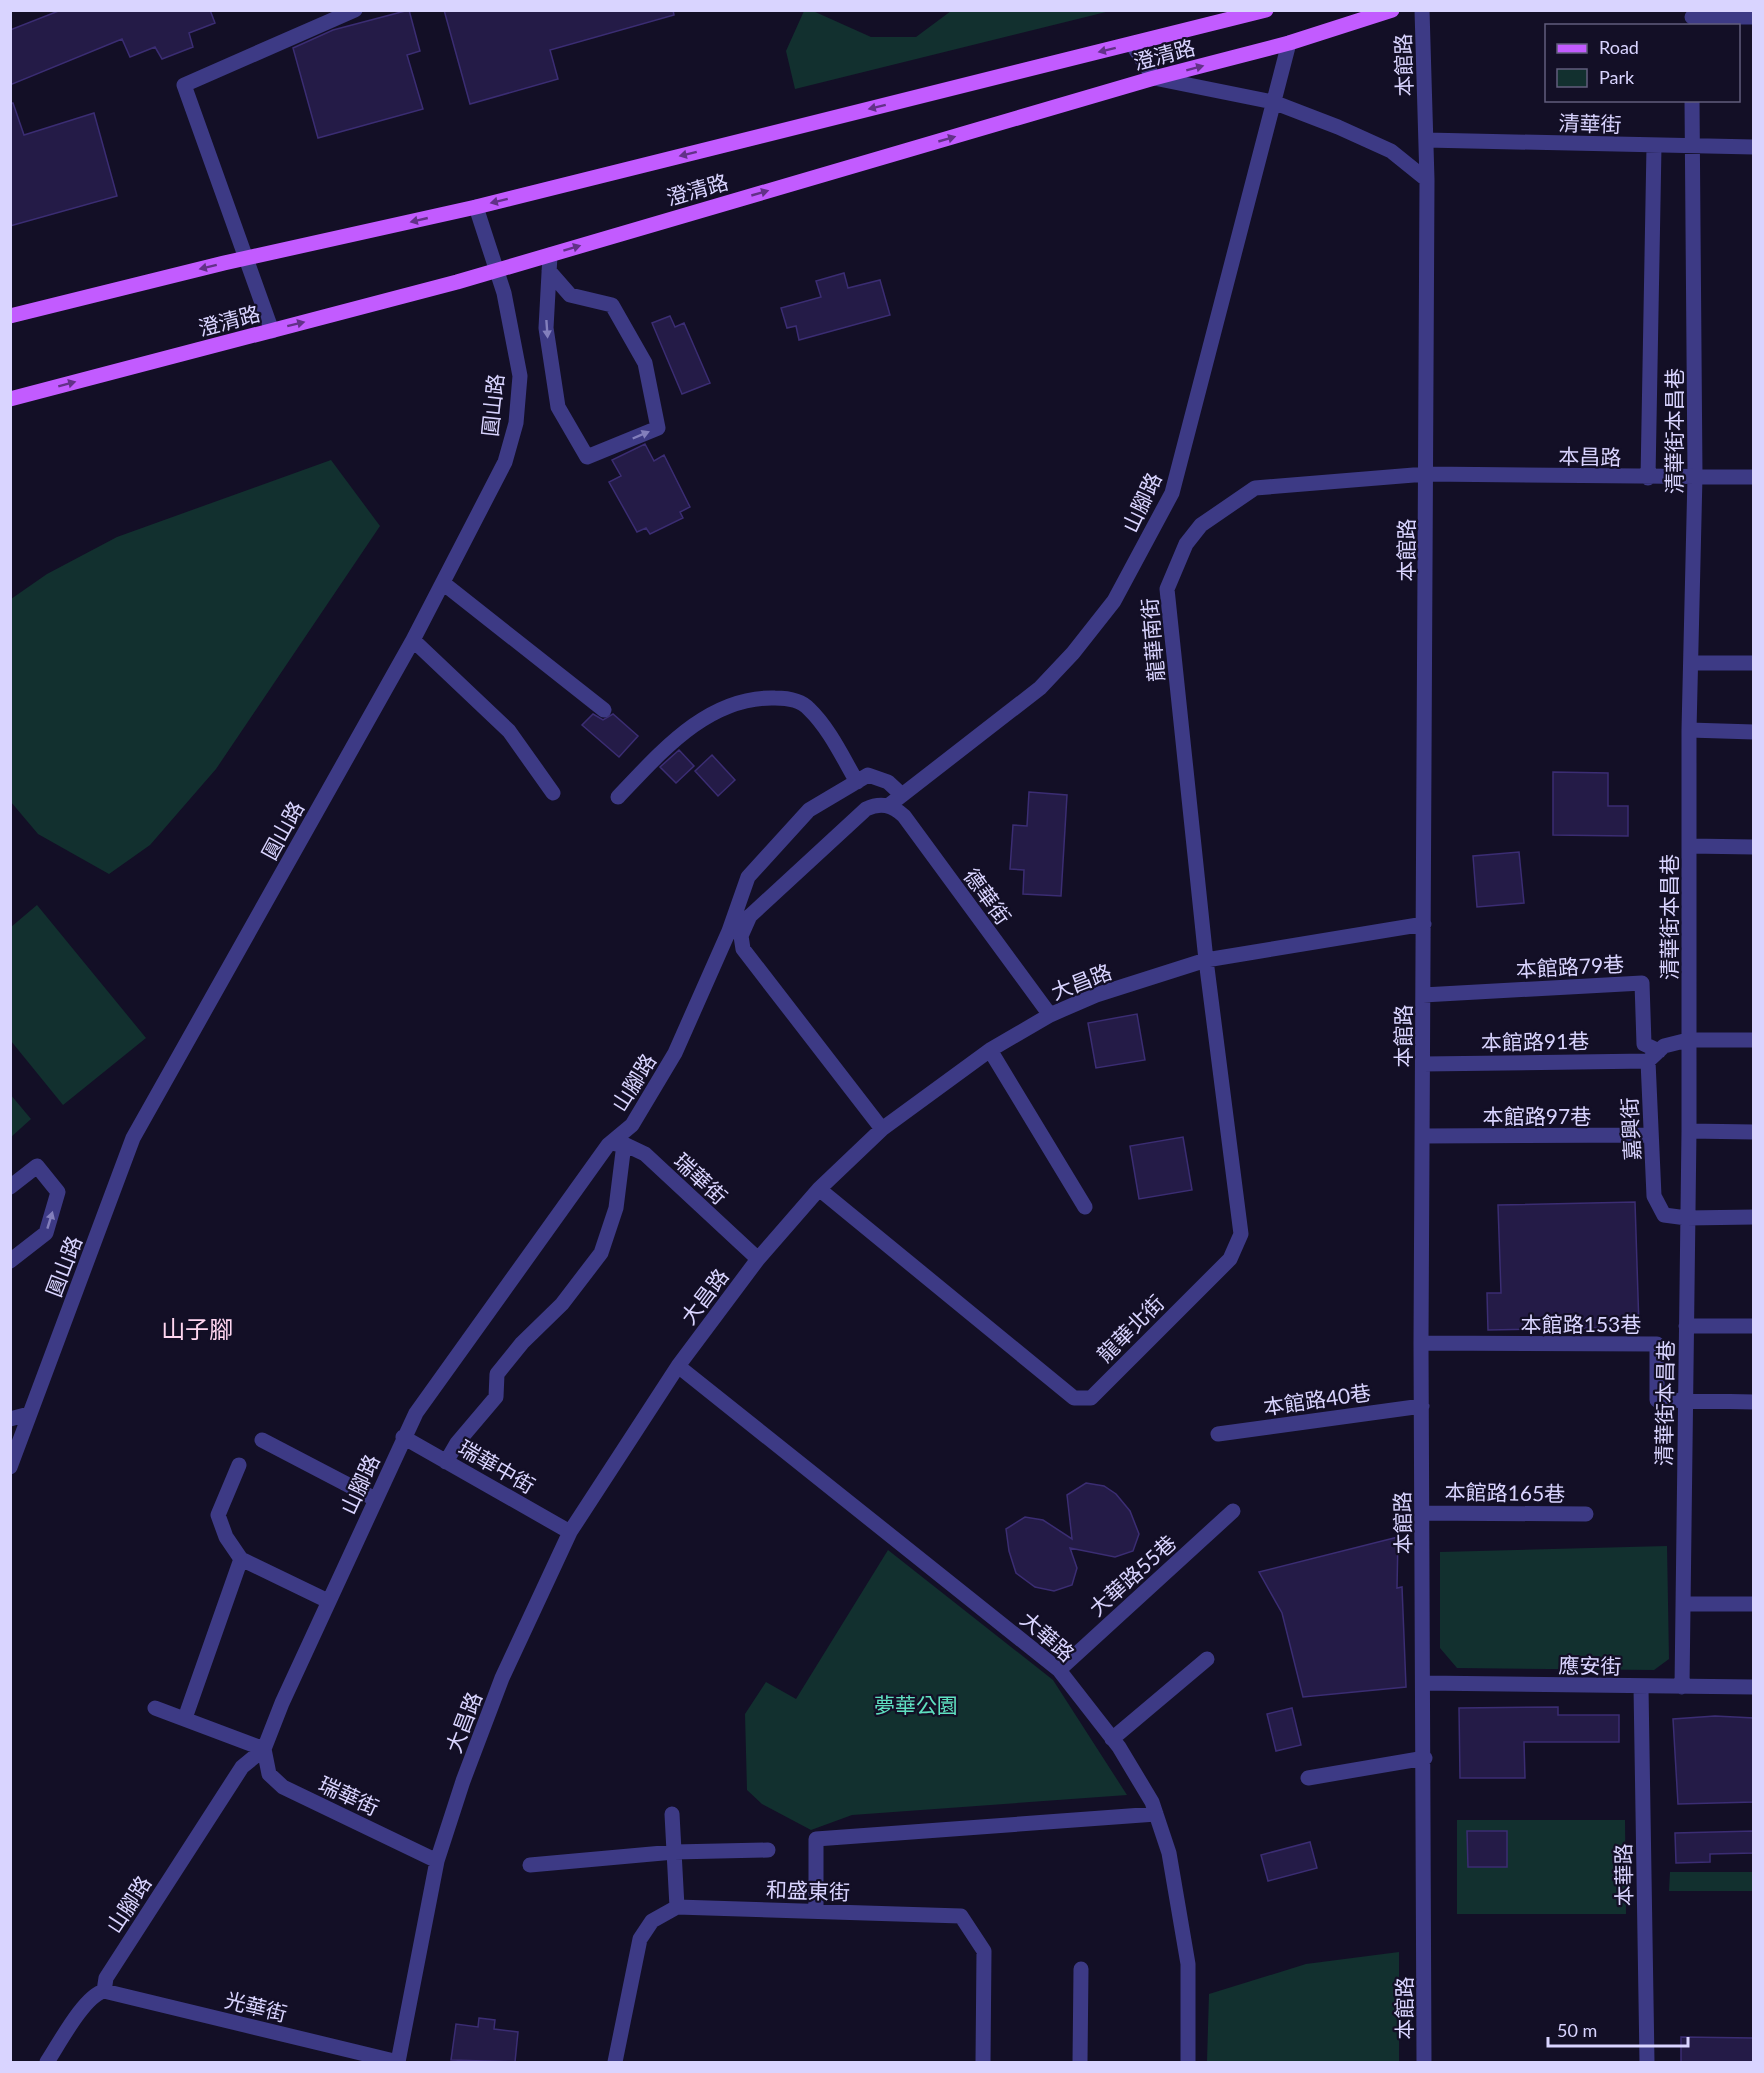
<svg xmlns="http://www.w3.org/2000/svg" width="1764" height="2073" font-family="Lato,'Noto Sans TC',sans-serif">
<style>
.green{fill:#12302f}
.building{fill:#241b47;stroke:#3b2d73;stroke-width:1.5}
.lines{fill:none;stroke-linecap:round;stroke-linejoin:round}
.minor{stroke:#3d3a85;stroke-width:15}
.major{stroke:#c25bff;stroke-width:15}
.oneway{fill:#623188}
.oneway2{fill:#837fbc}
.labels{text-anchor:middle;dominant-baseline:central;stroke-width:4.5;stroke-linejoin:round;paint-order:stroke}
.street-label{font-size:21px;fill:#d9d4ff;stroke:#130f26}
.park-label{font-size:21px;fill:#5fe0c0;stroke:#130f26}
.quarter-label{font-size:24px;fill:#ffd6f0;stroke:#130f26}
</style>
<rect width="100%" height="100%" fill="#130f26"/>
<!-- green -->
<path class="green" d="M804,11H813L871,37H916L951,11H1110L795,89L786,51Z
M331,460L380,526L216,769L150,845L109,874L38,834L11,802V599L47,574L117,537Z
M37,905L146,1038L63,1105L11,1041V927Z
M10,1094L31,1119L11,1137H10Z
M1667,1546L1669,1659L1654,1670L1457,1668L1440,1648V1552Z
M888,1550L1053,1680L1127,1795L852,1815L811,1830L762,1804L747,1790L745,1714L766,1682L796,1699Z
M1457,1820H1625L1626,1914H1457Z
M1670,1872H1753V1891H1669Z
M1399,1952V2062H1207L1209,1994L1306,1964Z"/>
<!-- building -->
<path class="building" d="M61,10H210L215,23L189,33L193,47L162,59L155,47L130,57L122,39L10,85V30Z
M409,10L420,51L407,55L423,109L318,138L293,48L333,30Z
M444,10H673L674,15L550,50L558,79L470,104Z
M10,103H13L24,135L94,113L117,196L10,226Z
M844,273L848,288L880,280L890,315L799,340L796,326L787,328L781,308L821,297L816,281Z
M670,316L675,327L684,323L710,383L682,394L652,323Z
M645,444L654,461L664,455L690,507L680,512L683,518L650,534L646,528L637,532L609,482L621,476L612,460Z
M593,714L603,720L613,714L638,736L619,757L582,725Z
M679,750L694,766L676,783L660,767Z
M712,755L735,780L718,796L695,771Z
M1553,772L1608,773V806H1628V836L1553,835Z
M1029,792L1067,795L1061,896L1023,894L1024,870L1010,869L1013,825L1027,826Z
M1519,852L1524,903L1477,907L1473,856Z
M1137,1014L1145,1060L1096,1068L1088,1023Z
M1183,1137L1192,1190L1139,1199L1130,1146Z
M1635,1202L1639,1327L1488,1330L1487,1293H1501L1498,1205Z
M1086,1483L1104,1486L1116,1494L1130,1511L1139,1534L1133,1551L1115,1557L1070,1548L1077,1568L1072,1585L1054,1591L1035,1587L1016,1573L1009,1551L1006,1529L1025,1517L1043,1520L1072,1539L1067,1495Z
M1398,1537L1397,1588L1402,1587L1406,1687L1303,1697L1282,1613L1259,1572Z
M1558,1707V1715H1619V1742H1524L1525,1778H1460L1459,1708Z
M1292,1708L1301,1745L1276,1751L1267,1714Z
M1715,1716L1754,1718V1802L1678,1804L1673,1719Z
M1467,1831H1507V1867H1468Z
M1754,1831V1853L1710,1854V1862L1676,1863L1675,1833Z
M1310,1842L1317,1868L1268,1881L1261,1855Z
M479,2018L495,2020L494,2029L518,2032L515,2062L451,2060L456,2024L478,2027Z
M1681,2037L1754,2038V2062H1681Z"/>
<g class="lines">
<!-- minor -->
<path class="minor" d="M1422,10L1427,180L1421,1343L1424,2062
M1692,17H1754
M1132,44L1154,78L1273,102L1338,127L1391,151L1427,180
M1426,140L1754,147
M549,271L570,295L612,305L645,363L658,428L587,457L558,407L546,328L550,255
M272,331L184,85L355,10
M1648,478L1654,146
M443,583L604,710
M413,640L509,731L553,793
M1691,663H1754
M1689,730L1754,732
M618,797C661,752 708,696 775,698C787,698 801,700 809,709C829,728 843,758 857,782
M888,806L1040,688L1073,653L1114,601L1172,493L1289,43
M1690,846L1754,847
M749,918L741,936L743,949L882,1129
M729,931L748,877L809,810L868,775L888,782L902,795
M1423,995L1642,983L1644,1044L1659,1051
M1754,1040H1688L1664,1046L1648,1061L1654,1196L1664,1215L1687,1218L1754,1217
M990,1050L1085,1207
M1423,1064L1648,1061
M1689,1131L1754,1132
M1423,1136L1651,1135
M616,1144H624L645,1154L758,1259
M10,1187L37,1166L58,1192L46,1233L10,1261
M819,1189L1074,1398H1091L1230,1259L1241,1234L1206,960L1167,589L1186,544L1201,525L1255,488L1426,474L1754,477
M1686,1326H1754
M1421,1343L1657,1344V1400L1754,1402
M678,1366L1059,1670L1119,1747L1152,1802L1169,1853L1188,1964V2062
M10,1419L29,1414
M1218,1434L1422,1406
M403,1437L570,1532
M262,1440L375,1499
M446,1462L457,1443L496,1397L497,1374L522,1343L562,1304L601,1253L616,1208L624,1144
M239,1465L218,1515L226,1537L241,1559L328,1601
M10,1467L133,1138L413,640L505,462L516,423L520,376L504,293L476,207
M1423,1513L1586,1514
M1683,1604H1754
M1059,1670L1233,1511
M1425,1683L1754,1687
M1641,1687L1647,2062
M1682,1687L1689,1131V730L1695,476L1692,100
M155,1708L264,1749
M185,1718L241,1559
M1112,1739L1207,1659
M264,1749L269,1774L283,1787L437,1861
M1308,1778L1425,1758
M672,1814L677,1907
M530,1865L674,1852L768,1850
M816,1911V1839L1156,1814
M104,1991L398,2062L437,1861L463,1781L502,1678L570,1532L678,1366L758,1259L819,1189L882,1129L990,1050L1050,1015L1096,995L1206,960L1424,924
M104,1991L106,1978L242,1767L264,1749L282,1703L416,1413L608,1145L632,1125L675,1053L729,931L751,915L866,809C881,802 892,805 904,816L1050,1015
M47,2062C59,2044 84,1996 104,1991
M615,2062L640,1939L652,1921L677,1907L961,1916L984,1951L983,2062
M1080,2062L1081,1969"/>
<!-- major -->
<path class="major" d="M10,316L224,263L476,207L1266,10
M10,399L457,282L1154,78L1289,43L1392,10"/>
</g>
<!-- one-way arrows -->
<defs><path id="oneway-solid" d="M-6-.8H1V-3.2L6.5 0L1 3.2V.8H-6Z" transform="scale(1.5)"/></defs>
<g class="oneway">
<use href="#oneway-solid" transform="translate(1107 50) rotate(166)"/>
<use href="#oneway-solid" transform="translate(1195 68) rotate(-15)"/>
<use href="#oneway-solid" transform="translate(877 107) rotate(166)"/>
<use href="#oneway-solid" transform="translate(947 139) rotate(-16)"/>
<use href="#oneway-solid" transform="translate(688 154) rotate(166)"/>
<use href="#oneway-solid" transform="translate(760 193) rotate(-16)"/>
<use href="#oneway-solid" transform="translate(499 201) rotate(166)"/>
<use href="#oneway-solid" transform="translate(419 220) rotate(167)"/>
<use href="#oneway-solid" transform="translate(572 248) rotate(-17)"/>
<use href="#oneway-solid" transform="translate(208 267) rotate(166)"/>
<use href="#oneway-solid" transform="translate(296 324) rotate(-14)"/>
<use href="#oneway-solid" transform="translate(67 384) rotate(-15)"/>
</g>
<g class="oneway2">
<use href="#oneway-solid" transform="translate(547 329) rotate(86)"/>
<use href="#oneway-solid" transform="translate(641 435) rotate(-23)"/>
<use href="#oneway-solid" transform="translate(50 1220) rotate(-73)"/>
</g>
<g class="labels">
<!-- street labels -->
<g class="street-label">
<text transform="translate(1164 54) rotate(-15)">澄清路</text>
<text transform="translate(1403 65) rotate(-92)">本館路</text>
<text transform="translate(1590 123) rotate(2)">清華街</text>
<text transform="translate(697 189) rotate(-16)">澄清路</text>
<text transform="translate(229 320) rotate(-15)">澄清路</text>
<text transform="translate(492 405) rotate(-84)">圓山路</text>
<text transform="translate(1673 431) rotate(-90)">清華街本昌巷</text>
<text transform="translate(1590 456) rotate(1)">本昌路</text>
<text transform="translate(1141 502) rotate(-65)">山腳路</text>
<text transform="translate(1405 550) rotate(-90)">本館路</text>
<text transform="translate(1152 640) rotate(-95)">龍華南街</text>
<text transform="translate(282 830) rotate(-61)">圓山路</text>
<text transform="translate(988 896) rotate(54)">德華街</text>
<text transform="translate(1668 917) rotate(-90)">清華街本昌巷</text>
<text transform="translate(1570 966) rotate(-3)">本館路79巷</text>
<text transform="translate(1081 981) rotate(-21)">大昌路</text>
<text transform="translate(1402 1036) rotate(-90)">本館路</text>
<text transform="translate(1535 1041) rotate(-1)">本館路91巷</text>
<text transform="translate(633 1082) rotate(-58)">山腳路</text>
<text x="1537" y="1115">本館路97巷</text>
<text transform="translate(1630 1129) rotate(-93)">嘉興街</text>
<text transform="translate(701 1178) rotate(43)">瑞華街</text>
<text transform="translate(63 1266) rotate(-69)">圓山路</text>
<text transform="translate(704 1296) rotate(-53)">大昌路</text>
<text x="1581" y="1323">本館路153巷</text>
<text transform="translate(1130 1328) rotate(-45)">龍華北街</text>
<text transform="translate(1317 1399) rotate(-8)">本館路40巷</text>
<text transform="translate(1664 1403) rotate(-89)">清華街本昌巷</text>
<text transform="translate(497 1466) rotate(30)">瑞華中街</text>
<text transform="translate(359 1484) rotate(-65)">山腳路</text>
<text transform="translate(1505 1492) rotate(1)">本館路165巷</text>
<text transform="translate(1402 1523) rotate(-91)">本館路</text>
<text transform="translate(1132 1575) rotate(-42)">大華路55巷</text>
<text transform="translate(1048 1636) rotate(41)">大華路</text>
<text transform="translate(1590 1665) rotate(1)">應安街</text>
<text transform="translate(463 1722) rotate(-69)">大昌路</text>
<text transform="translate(349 1795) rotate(25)">瑞華街</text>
<text transform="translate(1623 1875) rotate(-91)">本華路</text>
<text transform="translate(808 1890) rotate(2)">和盛東街</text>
<text transform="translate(128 1904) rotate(-57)">山腳路</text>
<text transform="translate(256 2006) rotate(14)">光華街</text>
<text transform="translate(1403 2008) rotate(-90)">本館路</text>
</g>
<!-- park labels -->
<g class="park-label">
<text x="916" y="1704">夢華公園</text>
</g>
<!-- quarter labels -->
<g class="quarter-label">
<text x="197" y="1328">山子腳</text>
</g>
</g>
<!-- border -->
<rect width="1764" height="2073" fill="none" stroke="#d9d4ff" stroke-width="24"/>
<!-- legend -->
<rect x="1545" y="24" width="195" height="78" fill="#130f26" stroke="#625e7d" stroke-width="1.5"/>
<rect x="1557" y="44" width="30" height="9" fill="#c25bff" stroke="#625e7d" stroke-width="1.5"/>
<text x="1599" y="54" font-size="18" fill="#d9d4ff">Road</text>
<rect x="1557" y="69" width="30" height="18" fill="#12302f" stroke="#625e7d" stroke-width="1.5"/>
<text x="1599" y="84" font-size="18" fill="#d9d4ff">Park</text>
<!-- scale -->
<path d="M1548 2037v9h140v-9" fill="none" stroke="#d9d4ff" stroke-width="3"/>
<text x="1557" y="2037" font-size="18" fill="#d9d4ff" stroke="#130f26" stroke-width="4.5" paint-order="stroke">50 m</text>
</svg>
